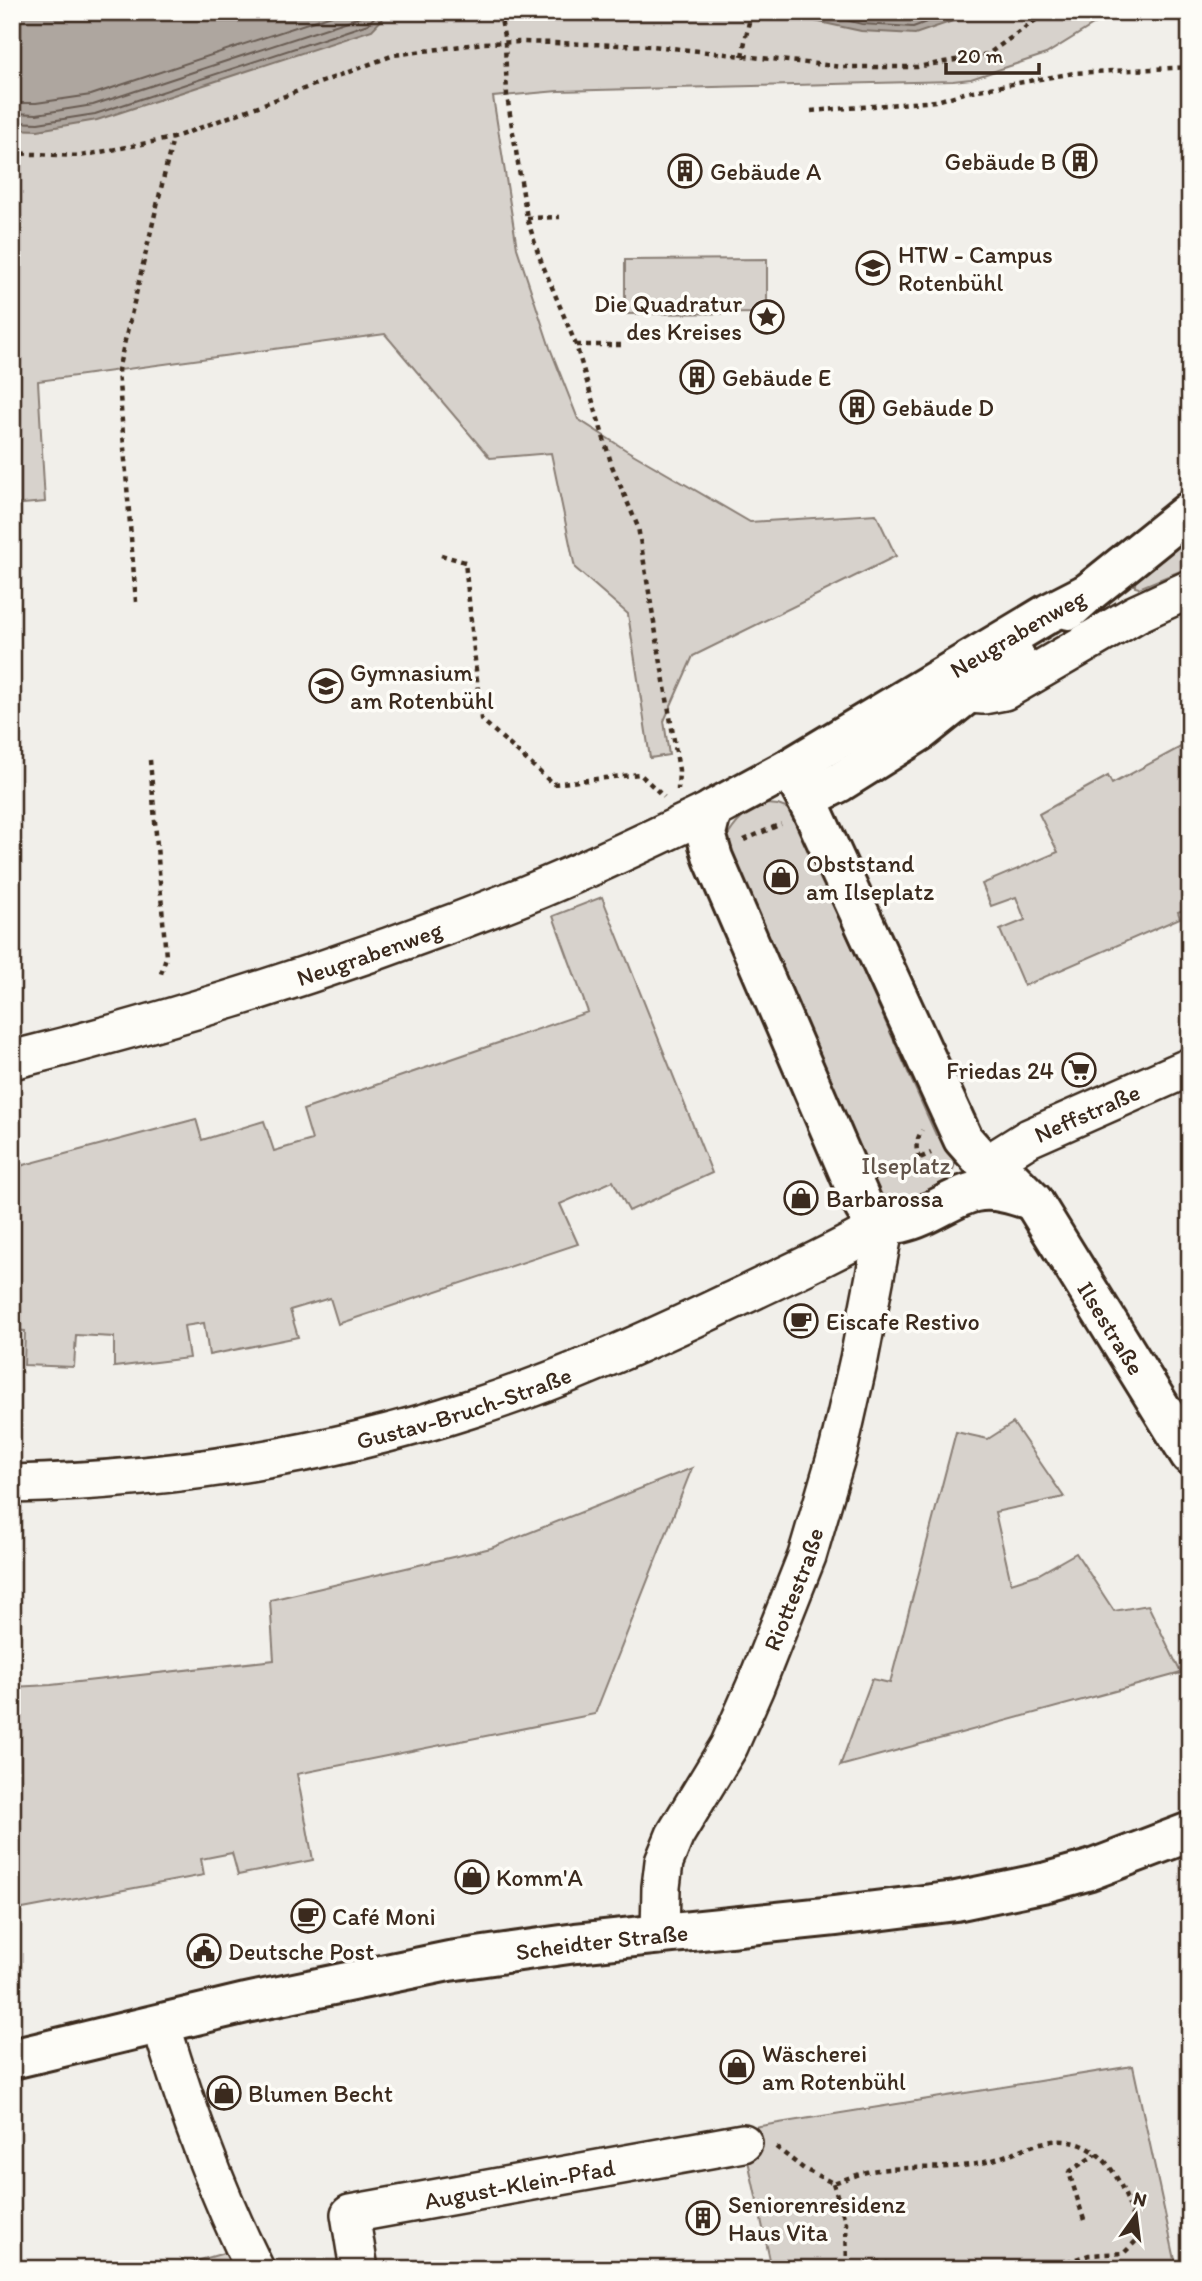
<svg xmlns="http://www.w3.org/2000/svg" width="1202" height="2281" font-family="Itim,sans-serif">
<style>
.green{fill:#d7d2cc;stroke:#897e75;stroke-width:2}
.water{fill:#aea69f;stroke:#80746b;stroke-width:2}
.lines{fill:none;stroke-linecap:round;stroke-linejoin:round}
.shore{stroke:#695c52;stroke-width:2}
.stream{stroke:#80746b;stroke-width:10}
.minor-casing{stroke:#3b2a1e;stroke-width:42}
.major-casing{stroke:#3b2a1e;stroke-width:44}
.path{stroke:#3b2a1e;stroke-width:4.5;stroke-dasharray:5 5;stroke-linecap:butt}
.minor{stroke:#fdfcf7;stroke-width:37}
.major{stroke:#fdfcf7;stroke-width:38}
.labels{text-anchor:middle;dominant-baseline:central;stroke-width:7;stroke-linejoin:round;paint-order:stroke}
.poi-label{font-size:24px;fill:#3b2a1e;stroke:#fdfcf7;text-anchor:start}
.street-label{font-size:24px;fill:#3b2a1e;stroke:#fdfcf7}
.park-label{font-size:24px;fill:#62544a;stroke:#fdfcf7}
</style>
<rect width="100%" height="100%" fill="#f1efea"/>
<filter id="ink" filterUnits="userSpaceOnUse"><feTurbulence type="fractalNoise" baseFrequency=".0143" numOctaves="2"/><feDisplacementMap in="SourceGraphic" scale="14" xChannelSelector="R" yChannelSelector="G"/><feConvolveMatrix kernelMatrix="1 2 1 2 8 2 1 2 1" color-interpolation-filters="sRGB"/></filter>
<g filter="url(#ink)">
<!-- green -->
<path class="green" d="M12,12H1114L1046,54L971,79L953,81L558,91L493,97L517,248L550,348L578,419L626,450L750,522L876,514L896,556L693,656L664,721L669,755L650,758L628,614L575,568L551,453L490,458L385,334L38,381L45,502L12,505Z
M767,259V313L625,314V260Z
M1190,537V567L1139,588L1135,587V582Z
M1190,742V908L1178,912L1180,918L1024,986L1000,930L1025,920L1016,897L991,906L982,884L1058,852L1039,814L1108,776L1112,784Z
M767,804L778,805L791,810L936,1135L944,1138L955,1164L948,1183L896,1207L877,1197L725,841C735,822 746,811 767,804Z
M602,897L712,1173L629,1211L613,1181L560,1204L578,1244L338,1324L330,1298L290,1310L298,1337L209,1355L204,1323L184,1326L189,1358L114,1367V1337L76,1335L74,1367L24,1365L25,1331L12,1330V1293L20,1166L196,1119L202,1140L264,1121L274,1151L312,1140L303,1110L588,1012L553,916Z
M1013,1423L1064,1497L995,1512L1011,1583L1039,1574L1076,1553L1114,1611L1148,1605L1181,1673L840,1766L872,1679L890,1683L956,1432L988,1439Z
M692,1468L595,1714L297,1774L313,1860L238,1875L232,1853L201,1859L204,1875L12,1911V1687L51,1685L274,1660L270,1600L491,1548Z
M1133,2066L1177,2269H772L741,2129Z
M228,2252L236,2269H169Z"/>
<!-- water -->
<path class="water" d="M12,12H389L372,30L97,120L38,130L12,129Z
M801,12H961L956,20L915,34L861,31L815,21Z"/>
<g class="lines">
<!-- shore -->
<path class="shore" d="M814,12L862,24L913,27L953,12
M849,12L863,15L912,18L931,12
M12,103H36L91,95L341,12
M12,113L37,114L93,105L363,16L367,12
M12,122L38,123L95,114L368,24L379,12"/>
<!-- stream -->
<path class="stream" d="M474,12L476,13
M530,13L532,12"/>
<defs>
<g id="minor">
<path d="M969,694L983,695L1004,691L1136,614L1190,589"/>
<path id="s1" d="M12,1060C186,1017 357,962 523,896C587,870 650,840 712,810"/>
<path id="s2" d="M986,1165L1029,1138L1190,1067"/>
<path id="s3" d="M12,1484C167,1480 322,1457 470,1409C559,1381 645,1342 729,1302C782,1277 835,1253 885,1224"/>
<path id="s4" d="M660,1935L661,1887L664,1862L675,1835L729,1746L755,1687L807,1556L839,1447L859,1359L885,1224"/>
<path d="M161,2024C186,2107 216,2191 255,2269"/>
<path id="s5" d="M359,2269L350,2214L743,2143"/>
</g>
<g id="major">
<path d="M1069,610L1088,593L1190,511"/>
<path id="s6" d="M790,768L813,812L963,1139L986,1165L1010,1178L1033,1201L1190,1455"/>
<path d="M807,799L840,782L921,731L1015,656"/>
<path id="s7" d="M1033,1201C1015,1195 995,1188 975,1192C943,1198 896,1246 867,1211C862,1205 859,1195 855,1187L713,858L706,834L712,810L790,768L1049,613L1088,593"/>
<path id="s8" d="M12,2059L246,2003L449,1961L576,1943L835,1916L956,1901L1047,1882L1090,1870L1190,1832"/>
</g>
</defs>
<!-- minor casing -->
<use href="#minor" class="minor-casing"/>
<!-- major casing -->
<use href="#major" class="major-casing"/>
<!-- path -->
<path class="path" d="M500,12L505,43L507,96L527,218L539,256L576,345L612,466L638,527L679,770L678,790
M742,56L751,12
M811,111L937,101L967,92L1074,73L1190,67
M12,153L80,156L173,138L394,55L484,43L521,42L653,46L843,67H917L988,54L1047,12
M527,218L560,217
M576,345H624
M441,555L465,562L481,719L553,784L640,774L664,797
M136,602L118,370L173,138
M150,760L166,957L160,977
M744,840L781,824
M919,1159C915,1147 916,1141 922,1130
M884,1174L931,1153
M776,2147L804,2169L833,2183C848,2179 864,2171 879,2170C913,2166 947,2170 981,2163C1003,2159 1031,2143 1052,2141C1110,2137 1128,2194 1138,2239L1124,2253L1089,2255L1043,2269
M833,2183L846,2223L847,2267
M1084,2220L1069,2172L1096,2154
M846,2268L881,2262L919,2269"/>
<!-- minor -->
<use href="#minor" class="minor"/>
<!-- major -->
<use href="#major" class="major"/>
</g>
</g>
<!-- icons -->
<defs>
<symbol id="building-ring" viewBox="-11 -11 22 22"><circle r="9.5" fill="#fdfcf7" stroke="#3b2a1e" stroke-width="1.5"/><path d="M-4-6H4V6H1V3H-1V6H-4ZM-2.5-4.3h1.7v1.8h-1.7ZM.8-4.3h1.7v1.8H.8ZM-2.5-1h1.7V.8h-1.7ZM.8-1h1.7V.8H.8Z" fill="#3b2a1e"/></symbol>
<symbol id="university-ring" viewBox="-11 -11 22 22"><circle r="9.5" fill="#fdfcf7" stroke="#3b2a1e" stroke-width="1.5"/><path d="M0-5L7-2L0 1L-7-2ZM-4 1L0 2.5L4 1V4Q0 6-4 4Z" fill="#3b2a1e"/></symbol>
<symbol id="sight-ring" viewBox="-11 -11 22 22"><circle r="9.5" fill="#fdfcf7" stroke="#3b2a1e" stroke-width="1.5"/><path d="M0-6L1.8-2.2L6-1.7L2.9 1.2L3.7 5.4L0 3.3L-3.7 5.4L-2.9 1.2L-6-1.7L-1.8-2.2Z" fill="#3b2a1e"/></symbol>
<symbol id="school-ring" viewBox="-11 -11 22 22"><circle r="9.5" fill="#fdfcf7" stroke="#3b2a1e" stroke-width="1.5"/><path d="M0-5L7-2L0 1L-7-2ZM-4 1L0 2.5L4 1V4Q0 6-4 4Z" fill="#3b2a1e"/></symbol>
<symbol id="shop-ring" viewBox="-11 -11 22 22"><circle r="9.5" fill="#fdfcf7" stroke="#3b2a1e" stroke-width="1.5"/><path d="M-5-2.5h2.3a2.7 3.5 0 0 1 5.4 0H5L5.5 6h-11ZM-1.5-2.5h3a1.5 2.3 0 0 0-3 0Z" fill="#3b2a1e"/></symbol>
<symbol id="supermarket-ring" viewBox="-11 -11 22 22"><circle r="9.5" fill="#fdfcf7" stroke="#3b2a1e" stroke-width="1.5"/><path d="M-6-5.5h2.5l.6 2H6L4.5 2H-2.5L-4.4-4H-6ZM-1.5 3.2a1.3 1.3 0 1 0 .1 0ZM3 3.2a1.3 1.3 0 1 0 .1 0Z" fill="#3b2a1e"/></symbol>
<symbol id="cafe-ring" viewBox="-11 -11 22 22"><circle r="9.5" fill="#fdfcf7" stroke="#3b2a1e" stroke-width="1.5"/><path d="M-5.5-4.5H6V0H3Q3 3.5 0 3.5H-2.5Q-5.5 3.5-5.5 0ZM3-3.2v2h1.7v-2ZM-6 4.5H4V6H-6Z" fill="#3b2a1e"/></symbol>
<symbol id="civic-ring" viewBox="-11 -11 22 22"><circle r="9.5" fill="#fdfcf7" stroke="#3b2a1e" stroke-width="1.5"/><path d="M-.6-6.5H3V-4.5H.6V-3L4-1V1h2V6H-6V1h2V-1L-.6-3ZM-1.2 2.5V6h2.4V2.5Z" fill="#3b2a1e"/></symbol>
</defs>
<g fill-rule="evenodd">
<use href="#building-ring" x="1061" y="142" width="38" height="38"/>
<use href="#building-ring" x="666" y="152" width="38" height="38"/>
<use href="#university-ring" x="854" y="249" width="38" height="38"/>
<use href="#sight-ring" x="748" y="298" width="38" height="38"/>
<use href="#building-ring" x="678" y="358" width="38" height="38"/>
<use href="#building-ring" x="838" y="388" width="38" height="38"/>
<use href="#school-ring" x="307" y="667" width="38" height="38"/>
<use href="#shop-ring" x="762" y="858" width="38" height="38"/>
<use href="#supermarket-ring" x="1060" y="1051" width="38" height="38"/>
<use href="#shop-ring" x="782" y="1179" width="38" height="38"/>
<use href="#cafe-ring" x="782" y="1302" width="38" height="38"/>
<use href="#shop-ring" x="453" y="1858" width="38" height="38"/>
<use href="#cafe-ring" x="289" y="1897" width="38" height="38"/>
<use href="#civic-ring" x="185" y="1932" width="38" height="38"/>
<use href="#shop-ring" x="718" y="2048" width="38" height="38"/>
<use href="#shop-ring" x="205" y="2074" width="38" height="38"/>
<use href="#building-ring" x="684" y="2199" width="38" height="38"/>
</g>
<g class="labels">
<!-- poi labels -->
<g class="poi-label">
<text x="1056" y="161" text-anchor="end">Gebäude B</text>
<text x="710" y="171">Gebäude A</text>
<text x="898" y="254">HTW - Campus<tspan x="898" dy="28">Rotenbühl</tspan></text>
<text x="742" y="303" text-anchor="end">Die Quadratur<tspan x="742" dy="28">des Kreises</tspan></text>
<text x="722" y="377">Gebäude E</text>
<text x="882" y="407">Gebäude D</text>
<text x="350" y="672">Gymnasium<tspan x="350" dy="28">am Rotenbühl</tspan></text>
<text x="806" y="863">Obststand<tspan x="806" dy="28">am Ilseplatz</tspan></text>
<text x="1054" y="1070" text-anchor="end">Friedas 24</text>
<text x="826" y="1198">Barbarossa</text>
<text x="826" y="1321">Eiscafe Restivo</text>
<text x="496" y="1877">Komm'A</text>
<text x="332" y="1916">Café Moni</text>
<text x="228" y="1951">Deutsche Post</text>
<text x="762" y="2053">Wäscherei<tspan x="762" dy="28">am Rotenbühl</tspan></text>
<text x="248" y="2093">Blumen Becht</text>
<text x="728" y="2204">Seniorenresidenz<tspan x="728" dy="28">Haus Vita</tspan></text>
</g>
<!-- street labels -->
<g class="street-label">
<text stroke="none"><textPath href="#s7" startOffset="966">Neugrabenweg</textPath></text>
<text stroke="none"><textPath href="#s1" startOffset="373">Neugrabenweg</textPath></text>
<text stroke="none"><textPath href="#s2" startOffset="114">Neffstraße</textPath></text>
<text stroke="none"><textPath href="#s6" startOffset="653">Ilsestraße</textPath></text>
<text stroke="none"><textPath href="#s3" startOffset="460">Gustav-Bruch-Straße</textPath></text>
<text stroke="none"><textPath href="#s4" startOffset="376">Riottestraße</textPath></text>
<text stroke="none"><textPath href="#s8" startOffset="602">Scheidter Straße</textPath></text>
<text stroke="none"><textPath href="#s5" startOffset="228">August-Klein-Pfad</textPath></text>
</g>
<!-- park labels -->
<g class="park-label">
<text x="906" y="1165">Ilseplatz</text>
</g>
</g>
<!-- margin -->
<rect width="1202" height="2281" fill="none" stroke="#fdfcf7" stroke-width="42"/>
<rect x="21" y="21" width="1160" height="2239" fill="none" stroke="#3b2a1e" stroke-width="2.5" filter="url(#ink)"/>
<!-- north arrow -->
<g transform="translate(1136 2215) rotate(14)" stroke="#fdfcf7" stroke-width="5" paint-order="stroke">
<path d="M0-5L12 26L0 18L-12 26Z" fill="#3b2a1e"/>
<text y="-10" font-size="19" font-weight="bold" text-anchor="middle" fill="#3b2a1e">N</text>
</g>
<!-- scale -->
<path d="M946 63v10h93v-10" fill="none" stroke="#3b2a1e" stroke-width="3.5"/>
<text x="957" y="63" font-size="21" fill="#3b2a1e" stroke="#fdfcf7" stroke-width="5" paint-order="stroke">20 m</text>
</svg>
